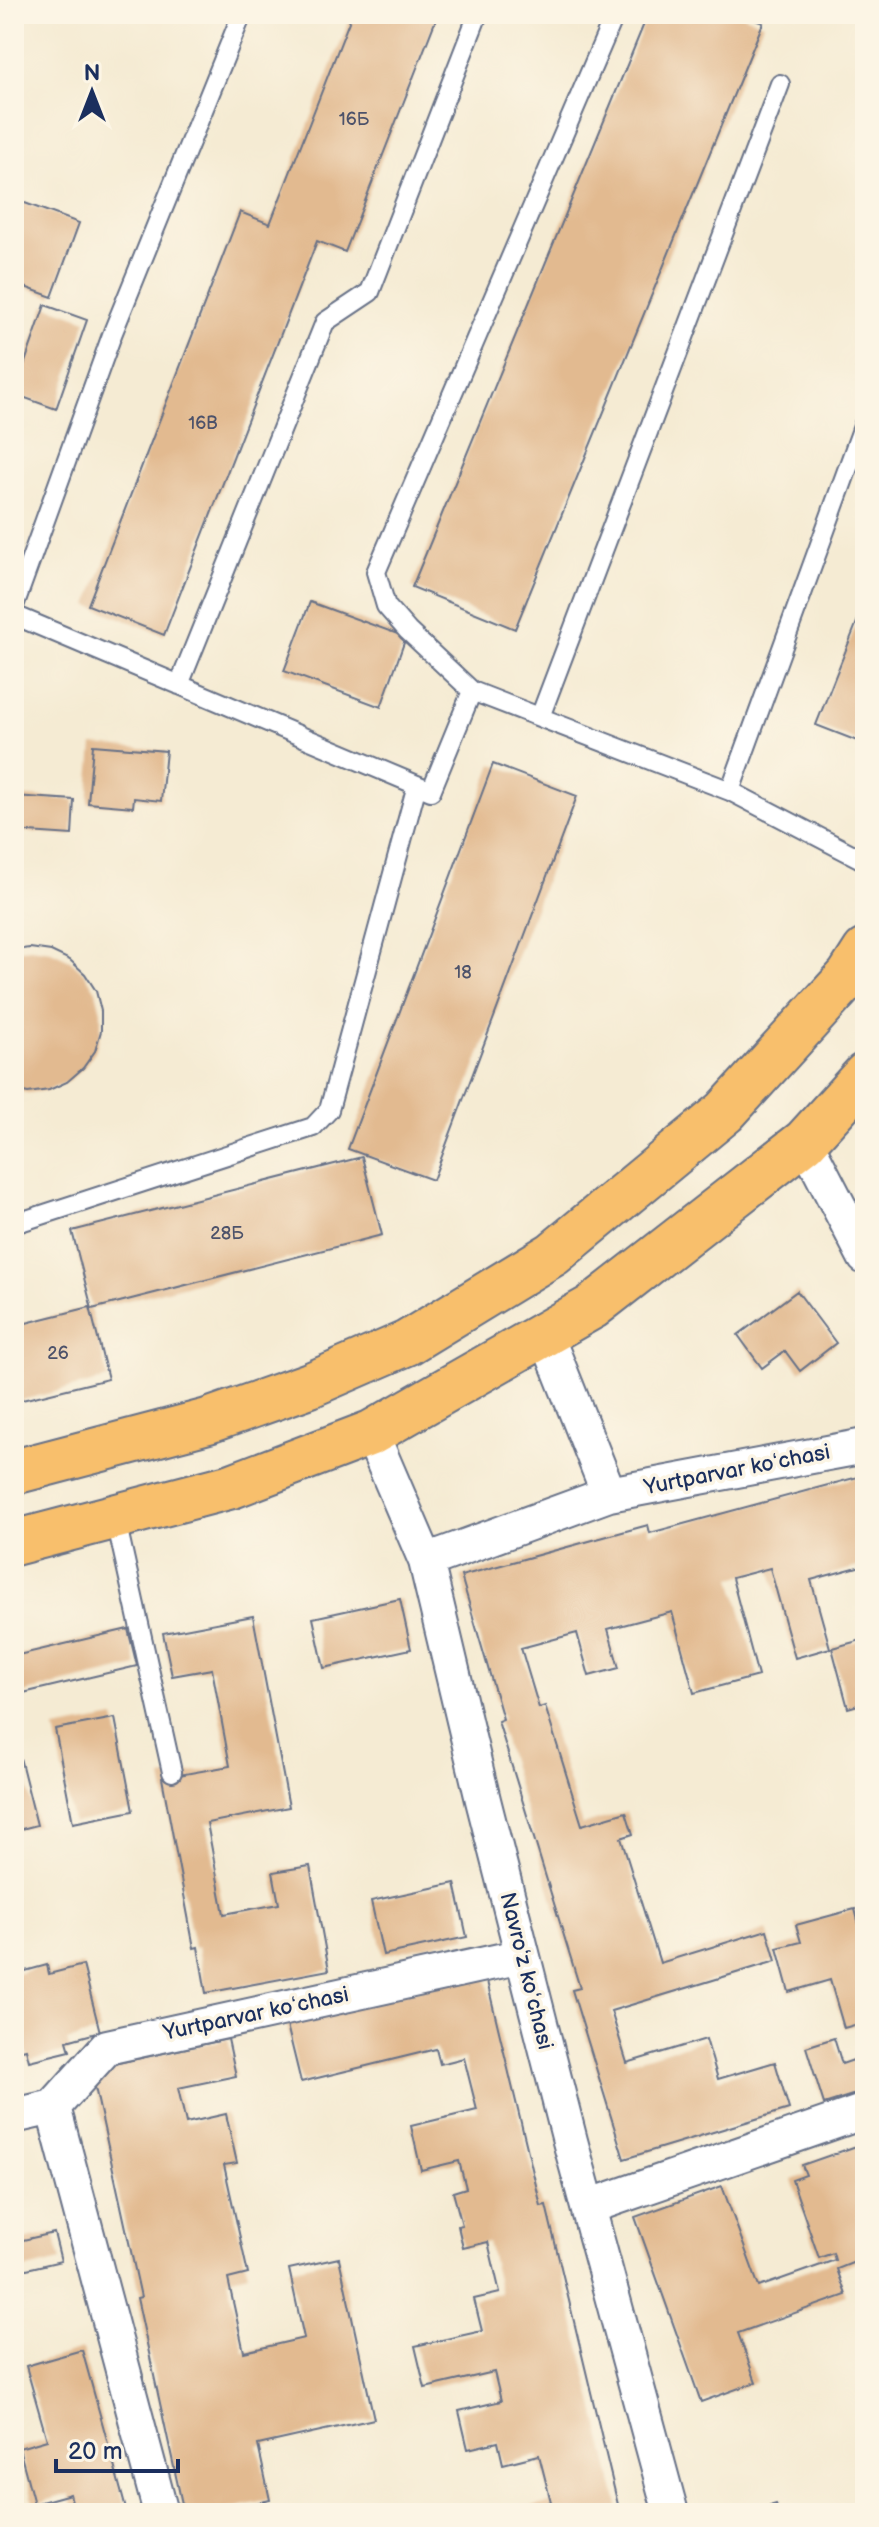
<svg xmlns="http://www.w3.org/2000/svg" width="879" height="2527" font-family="'Balsamiq Sans',sans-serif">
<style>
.building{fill:#e2ba90}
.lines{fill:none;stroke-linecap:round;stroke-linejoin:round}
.service-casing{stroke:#677187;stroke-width:22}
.minor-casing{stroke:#677187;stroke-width:38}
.trunk-casing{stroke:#677187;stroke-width:48}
.service{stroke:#fff;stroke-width:18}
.minor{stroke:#fff;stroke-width:34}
.trunk{stroke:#f8bf6c;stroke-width:44}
.labels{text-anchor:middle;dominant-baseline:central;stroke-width:7;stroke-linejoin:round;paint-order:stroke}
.number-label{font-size:18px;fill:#4d526a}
.street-label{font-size:22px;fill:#1b2f5e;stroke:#fcf5e5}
</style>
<rect width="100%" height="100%" fill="#fcf5e5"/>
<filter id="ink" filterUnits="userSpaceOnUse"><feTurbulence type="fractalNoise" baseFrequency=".0125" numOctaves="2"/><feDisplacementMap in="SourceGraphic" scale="16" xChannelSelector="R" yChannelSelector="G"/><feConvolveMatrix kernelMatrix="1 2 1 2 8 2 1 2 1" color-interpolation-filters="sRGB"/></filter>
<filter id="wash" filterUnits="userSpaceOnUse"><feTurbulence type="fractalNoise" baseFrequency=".006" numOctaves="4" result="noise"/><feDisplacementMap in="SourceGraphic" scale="32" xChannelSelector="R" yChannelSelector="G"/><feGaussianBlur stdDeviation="1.8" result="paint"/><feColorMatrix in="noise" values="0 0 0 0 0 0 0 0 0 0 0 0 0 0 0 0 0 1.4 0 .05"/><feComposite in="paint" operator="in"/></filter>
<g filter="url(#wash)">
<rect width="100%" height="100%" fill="#f5ebd3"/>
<g id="blocks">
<!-- building -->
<path class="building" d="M352,14H438L345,252L317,241L164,635L88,605L240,212L270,224Z
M648,14H740L763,23L515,629L412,587Z
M14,199L79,223L52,297L14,283Z
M45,305L87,320L56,409L14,394Z
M310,602L406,637L381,707L284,671Z
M865,602V744L816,725Z
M93,745L166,751L161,801L134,798L133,807L88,803Z
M493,764L577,796L433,1180L348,1149Z
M14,796L74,800L72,835L14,831Z
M30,948L51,951L70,960L85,974L96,991L101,1011V1031L95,1051L83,1068L67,1082L49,1090L28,1093L14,1090V950Z
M362,1157L382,1235L92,1309L72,1231Z
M797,1291L836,1343L800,1371L785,1351L762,1368L738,1335Z
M90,1307L108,1379L14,1402V1326Z
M865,1475V1565L811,1580L830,1648L795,1658L770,1568L732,1578L758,1676L694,1693L672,1612L608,1629L619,1668L589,1676L577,1633L521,1648L539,1708L545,1706L582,1825L626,1812L633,1834L621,1838L660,1963L767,1930L776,1961L611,2011L627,2063L706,2039L718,2079L775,2062L789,2109L624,2159L572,1990L580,1988L498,1721L503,1719L461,1576L648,1525L650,1533Z
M400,1599L411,1649L324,1668L313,1618Z
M253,1616L289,1807L207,1823L224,1914L279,1904L273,1872L310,1866L329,1970L206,1993L198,1947L194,1948L162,1778L230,1766L212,1669L172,1676L163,1633Z
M128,1629L137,1666L19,1694L14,1675V1656Z
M865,1639V1703L848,1708L832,1648Z
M115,1718L133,1811L73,1823L55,1729Z
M14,1734L37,1825L14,1831Z
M455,1883L467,1937L383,1955L371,1901Z
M855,1909L860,1928L865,1927V2022L844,2028L830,1980L789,1992L777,1948L801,1942L796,1925Z
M47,1965L49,1974L83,1965L100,2032L67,2041L70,2051L29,2061L26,2049L14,2052V1974Z
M485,1973L541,2206L546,2205L620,2513H523L522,2510L551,2502L539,2455L503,2464L498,2442L468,2449L459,2411L501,2401L494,2372L425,2388L415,2346L482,2331L474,2299L500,2293L488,2242L463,2248L458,2226L462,2225L453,2192L466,2188L459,2161L421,2170L411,2126L477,2110L464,2058L440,2064L436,2049L301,2082L286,2021Z
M834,2038L842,2064L865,2056V2091L824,2104L806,2047Z
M228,2039L236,2076L178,2088L186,2123L226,2114L237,2163L224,2165L248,2274L228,2279L244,2352L304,2338L289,2269L339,2258L374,2419L258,2445L270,2500L211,2513H184L137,2298L141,2297L91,2069Z
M14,2060L23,2092L14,2095Z
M865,2143V2258L837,2269L846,2295L738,2333L756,2382L701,2402L635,2217L722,2186L759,2287L835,2260L833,2253L819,2258L792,2180L806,2175L802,2165Z
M54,2233L61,2261L14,2272V2242Z
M82,2350L112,2458L127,2513H75L70,2494L34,2504L19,2448L47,2440L26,2366Z
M776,2504L778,2513H750V2512Z"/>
</g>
</g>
<g filter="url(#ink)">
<use href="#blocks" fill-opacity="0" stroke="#677187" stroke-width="2"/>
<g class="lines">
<defs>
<path id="service" d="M865,421L730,791L865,861
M14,606L113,332L240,19
M14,615L431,791L472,691L730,791
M179,685L325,322L370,292L478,14
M472,691L408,631L386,606L376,572L615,14
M540,717L780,84
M14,1224L313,1127L329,1110L417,785
M115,1516L172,1772"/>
<path id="minor" d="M805,1141L865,1257
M545,1333L609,1494
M371,1433L426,1561L483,1800L570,2141L671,2513
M426,1561L609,1494L865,1446
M53,2107L161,2513
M14,2116L53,2107L107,2047L522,1956
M588,2207L865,2111"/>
<path id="trunk" d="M14,1472L208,1421L310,1385L407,1343L553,1254L725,1112L849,976L865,951
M14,1543L232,1486L371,1433L592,1307L805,1141L865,1075"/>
</defs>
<!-- service casing -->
<use href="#service" class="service-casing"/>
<!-- minor casing -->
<use href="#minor" class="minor-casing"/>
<!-- trunk casing -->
<use href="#trunk" class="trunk-casing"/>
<!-- service -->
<use href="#service" class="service"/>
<!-- minor -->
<use href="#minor" class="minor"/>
<!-- trunk -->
<use href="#trunk" class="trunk"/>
</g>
</g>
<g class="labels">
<!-- number labels -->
<g class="number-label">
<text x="354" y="119">16Б</text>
<text x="203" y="423">16В</text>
<text x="463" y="972">18</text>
<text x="227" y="1233">28Б</text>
<text x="58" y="1353">26</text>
</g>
<!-- street labels -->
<g class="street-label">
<text transform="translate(737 1470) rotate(-11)">Yurtparvar koʻchasi</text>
<text transform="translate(526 1971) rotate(76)">Navroʻz koʻchasi</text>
<text transform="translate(256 2014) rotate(-12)">Yurtparvar koʻchasi</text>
</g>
</g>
<!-- margin -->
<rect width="879" height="2527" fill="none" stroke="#fcf5e5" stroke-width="48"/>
<!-- north arrow -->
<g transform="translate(92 92)" stroke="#fcf5e5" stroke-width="6" paint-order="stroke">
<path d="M0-6L14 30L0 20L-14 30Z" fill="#1b2f5e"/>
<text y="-12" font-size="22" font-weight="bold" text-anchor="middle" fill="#1b2f5e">N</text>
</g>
<!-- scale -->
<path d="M56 2459v12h122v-12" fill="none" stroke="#1b2f5e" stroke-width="4"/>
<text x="68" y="2459" font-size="24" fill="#1b2f5e" stroke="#fcf5e5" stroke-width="6" paint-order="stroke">20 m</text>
</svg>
